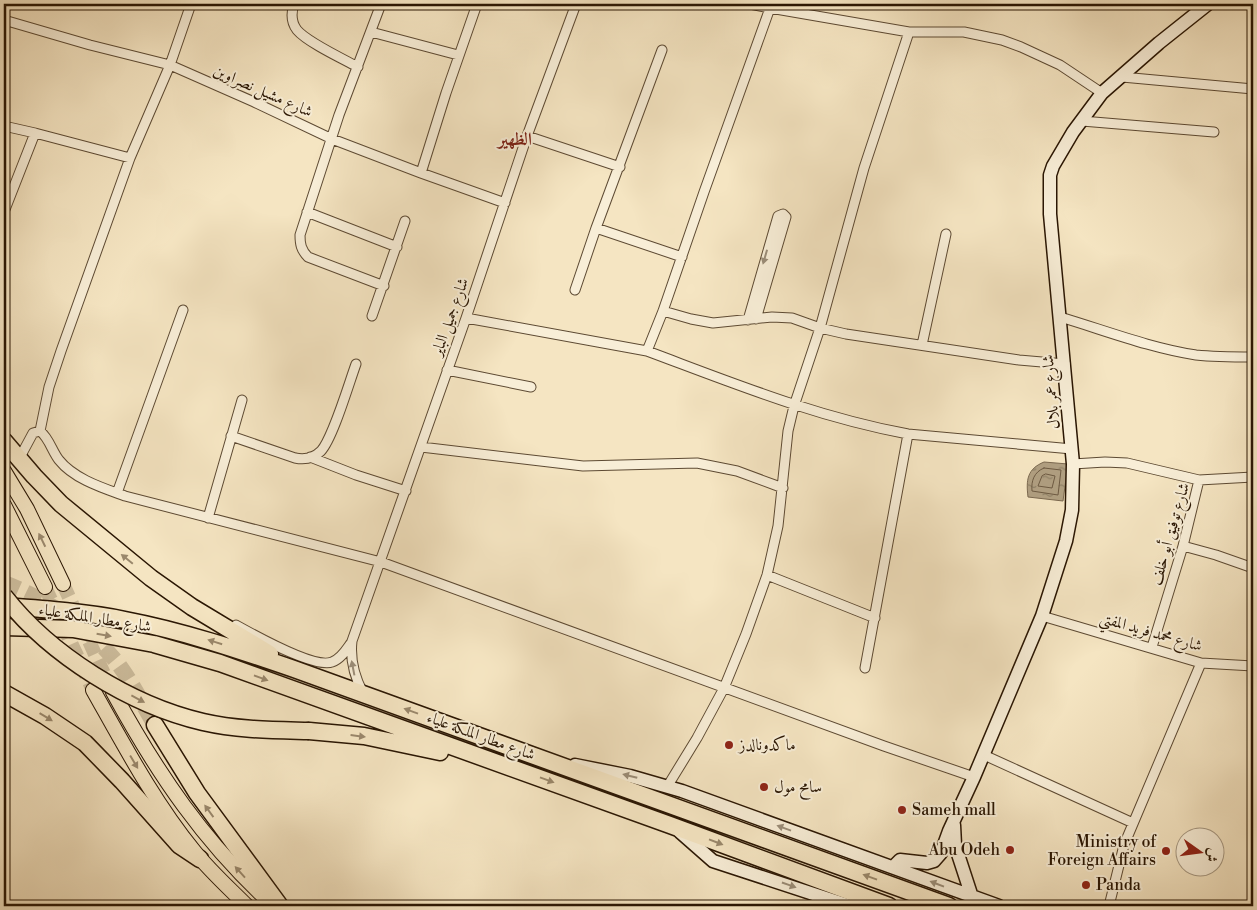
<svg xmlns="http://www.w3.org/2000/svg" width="1257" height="910" font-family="'Libre Bodoni',Amiri,serif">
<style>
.water{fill:url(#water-ripples);stroke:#7a684f}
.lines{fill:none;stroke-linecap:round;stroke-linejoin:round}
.shore{stroke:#6d5a42;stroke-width:1}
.primary-tunnel{stroke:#ccbc9c;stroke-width:14;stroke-dasharray:14 7;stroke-linecap:butt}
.highway-tunnel{stroke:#ccbc9c;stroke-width:16;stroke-dasharray:16 8;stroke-linecap:butt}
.street-casing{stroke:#5d4a33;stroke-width:11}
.secondary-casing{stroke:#2a1603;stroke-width:15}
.primary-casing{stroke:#2a1603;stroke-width:16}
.highway-casing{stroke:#2a1603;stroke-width:19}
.street{stroke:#f8eed7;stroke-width:9}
.secondary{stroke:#f8eed7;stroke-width:12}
.primary{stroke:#f5e5c2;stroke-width:14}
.highway{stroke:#f5e5c2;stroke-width:16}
.highway-bridge-casing{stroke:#2a1603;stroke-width:19;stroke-linecap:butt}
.highway-bridge{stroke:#f5e5c2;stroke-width:16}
.oneway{fill:#9b8d78}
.oneway2{fill:#9a886c}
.poi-dot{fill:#8f2418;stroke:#f8eed7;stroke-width:2}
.labels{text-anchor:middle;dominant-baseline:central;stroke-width:4;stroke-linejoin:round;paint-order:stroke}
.street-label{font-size:16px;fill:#2a1603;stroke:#f8eed7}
.poi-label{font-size:16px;fill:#2a1603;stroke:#f8eed7;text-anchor:start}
.neighbourhood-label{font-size:18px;font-weight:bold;fill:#7a1f14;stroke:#f8eed7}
</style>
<defs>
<pattern id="water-ripples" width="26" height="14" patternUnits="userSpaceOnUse" patternTransform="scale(1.25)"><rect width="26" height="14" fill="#b09f81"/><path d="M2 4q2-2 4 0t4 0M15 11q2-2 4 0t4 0" fill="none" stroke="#8f8167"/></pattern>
</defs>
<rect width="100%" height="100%" fill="#f5e5c2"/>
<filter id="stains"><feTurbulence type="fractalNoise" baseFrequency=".004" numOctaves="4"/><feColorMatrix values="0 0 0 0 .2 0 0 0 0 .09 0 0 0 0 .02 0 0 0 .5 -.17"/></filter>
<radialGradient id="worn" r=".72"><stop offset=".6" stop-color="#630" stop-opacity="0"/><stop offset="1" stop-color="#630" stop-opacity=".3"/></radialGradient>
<!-- water -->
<path class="water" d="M1044,462L1068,464L1063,501L1028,497C1026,480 1027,469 1044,462Z"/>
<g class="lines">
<!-- shore -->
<path class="shore" d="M1044,468L1061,470L1058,495L1032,491C1031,481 1034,472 1044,468Z
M1046,474L1055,476L1052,488L1038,486L1042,476Z"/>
<!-- primary-tunnel -->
<path class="primary-tunnel" d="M63,584L110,687
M45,587L93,690"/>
<!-- highway-tunnel -->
<path class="highway-tunnel" d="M4,583C47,599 90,628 119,665C133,684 143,705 155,725"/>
<defs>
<path id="street" d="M294,4C291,13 291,22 297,30C307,42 343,59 358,67
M381,4L339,115L300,235C300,244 301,250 308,257L384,286
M750,4L770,8
M4,20L90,45L170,65L254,102L332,139L421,173L505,203
M371,32L458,55
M1122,77L1253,89
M1082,121L1214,132
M4,126L35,133
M527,136L620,167
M421,173L446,93L477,4
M4,212L35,133L130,158L170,65L191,4
M307,212L397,247
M596,228L682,257
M575,290L596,228L662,50
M663,311L691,319L713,323L772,317L792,318L820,328L846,334L1019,360L1065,364
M372,316L405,221
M1060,317C1104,330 1150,348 1196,355C1215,357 1234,357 1253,357
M466,318L647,351L663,311L704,192L770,8L909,32H964L1002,40L1021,47L1060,65L1102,93
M748,320L778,216L783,214L786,217L756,319
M922,345L946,234
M647,351C733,383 816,417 908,434L1072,449
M447,370L531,387
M40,431L49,387L61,351L130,158
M231,436L295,458C305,460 314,458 321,451C333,438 349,383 356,364
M421,447L583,466L697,463L737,471L783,488
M310,457L356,475L406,491
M19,459L33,433L40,431C49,438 52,451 59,460C74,479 103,488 125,496L381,562L884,746L974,777
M1073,464L1105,462L1127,463L1199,480
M117,493L183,310
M208,518L242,400
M1183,546L1216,555L1253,568
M767,575L875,618
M1042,616L1201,663L1253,666
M236,625C254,635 315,669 332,662C341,659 346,650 351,643
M1152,647L1183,546L1199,480L1253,477
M865,668L908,434
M363,693C354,676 350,659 352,641L466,318L527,136L576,4
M984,755L1133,823
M667,787L697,738L724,688L746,634L767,575L778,526L788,431L794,406L820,328L864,168L909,32
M1109,906L1124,845L1201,663"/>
<path id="secondary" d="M575,765L630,776L682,791L999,906
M954,825L955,845L972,897
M680,832L713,861L850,906
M893,867L900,860L927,863L934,861L941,853L949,831L974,777L1042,616L1066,541L1072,510L1073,464L1050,214V175L1053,166L1073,132L1102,93L1159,43L1208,4"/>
<path id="primary" d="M4,471L27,509L63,584
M4,505L45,587
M93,690C124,745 154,802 194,851C210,871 229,888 247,906
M113,692C157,773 205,844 274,906"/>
<path id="highway" d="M4,441L34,476L61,504L151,578L192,607L270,654
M4,606C44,609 86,612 125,620C183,631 239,650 294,669L949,906
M4,627L73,629L154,644L220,663L670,825L889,906
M4,693L45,716L85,743L122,781L179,845L200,859
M155,725L197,793L280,906
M309,731L364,736L440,752"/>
</defs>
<!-- street casing -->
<use href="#street" class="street-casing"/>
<!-- secondary casing -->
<use href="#secondary" class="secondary-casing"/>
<!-- primary casing -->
<use href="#primary" class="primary-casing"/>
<!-- highway casing -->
<use href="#highway" class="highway-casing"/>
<!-- street -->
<use href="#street" class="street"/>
<!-- secondary -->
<use href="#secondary" class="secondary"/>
<!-- primary -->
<use href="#primary" class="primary"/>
<!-- highway -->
<use href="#highway" class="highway"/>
<defs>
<path id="highway-bridge" d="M4,596C50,655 130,705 203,722C238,730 274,730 309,731"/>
</defs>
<!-- highway-bridge casing -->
<use href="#highway-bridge" class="highway-bridge-casing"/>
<!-- highway-bridge -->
<use href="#highway-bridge" class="highway-bridge"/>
</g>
<!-- one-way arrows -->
<defs><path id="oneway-solid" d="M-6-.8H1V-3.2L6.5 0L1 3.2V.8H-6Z" transform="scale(1.25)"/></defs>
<g class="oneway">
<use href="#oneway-solid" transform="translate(765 257) rotate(106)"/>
<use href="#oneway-solid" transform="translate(353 668) rotate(-101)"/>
<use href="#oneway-solid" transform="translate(630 776) rotate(-166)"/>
<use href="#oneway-solid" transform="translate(784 828) rotate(-160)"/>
<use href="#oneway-solid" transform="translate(937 884) rotate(-159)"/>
<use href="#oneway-solid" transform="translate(789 885) rotate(19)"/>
</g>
<g class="oneway2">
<use href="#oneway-solid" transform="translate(42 540) rotate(-116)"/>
<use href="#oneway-solid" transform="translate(127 559) rotate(-141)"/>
<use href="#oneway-solid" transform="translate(104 635) rotate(10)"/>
<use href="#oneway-solid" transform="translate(215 642) rotate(-163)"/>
<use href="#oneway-solid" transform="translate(261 678) rotate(20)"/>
<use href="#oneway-solid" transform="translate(138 699) rotate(28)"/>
<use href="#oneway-solid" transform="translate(411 711) rotate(-160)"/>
<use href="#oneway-solid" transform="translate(46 717) rotate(31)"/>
<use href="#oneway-solid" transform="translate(358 736) rotate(7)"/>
<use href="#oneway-solid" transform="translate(134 762) rotate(59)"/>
<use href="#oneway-solid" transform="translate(547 780) rotate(20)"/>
<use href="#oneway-solid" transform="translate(209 811) rotate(-126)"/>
<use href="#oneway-solid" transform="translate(716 842) rotate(21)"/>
<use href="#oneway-solid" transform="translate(240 872) rotate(-132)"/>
<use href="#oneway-solid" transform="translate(870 877) rotate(-160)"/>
</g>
<!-- markers -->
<g class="poi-dot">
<circle cx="729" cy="745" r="5"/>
<circle cx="764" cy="787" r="5"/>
<circle cx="902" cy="810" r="5"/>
<circle cx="1010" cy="850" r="5"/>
<circle cx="1166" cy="851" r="5"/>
<circle cx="1086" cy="885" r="5"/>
</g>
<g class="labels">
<!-- street labels -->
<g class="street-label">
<text transform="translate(263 91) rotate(24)">شارع مشيل نصراوين</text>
<text transform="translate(450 317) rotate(-70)">شارع جميل الباير</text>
<text transform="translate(1051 392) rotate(-95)">شارع عمر بلال</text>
<text transform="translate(1170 534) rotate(-74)">شارع توفيق أبو خلف</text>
<text transform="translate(95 618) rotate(9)">شارع مطار الملكة علياء</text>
<text transform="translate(1151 632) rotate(16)">شارع محمد فريد المفتي</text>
<text transform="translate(481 736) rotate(20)">شارع مطار الملكة علياء</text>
</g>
<!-- poi labels -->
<g class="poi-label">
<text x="739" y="745">ماكدونالدز</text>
<text x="774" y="787">سامح مول</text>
<text x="912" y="810">Sameh mall</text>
<text x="1156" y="842" text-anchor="end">Ministry of<tspan x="1156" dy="18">Foreign Affairs</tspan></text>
<text x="1000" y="850" text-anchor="end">Abu Odeh</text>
<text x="1096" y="885">Panda</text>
</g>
<!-- neighbourhood labels -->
<g class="neighbourhood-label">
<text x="515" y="139">الظهير</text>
</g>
</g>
<!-- margin -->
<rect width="1257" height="910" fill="none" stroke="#f5e5c2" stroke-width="20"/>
<rect x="5" y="5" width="1247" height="900" fill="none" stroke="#2a1603" stroke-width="2.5"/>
<rect x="10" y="10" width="1237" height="890" fill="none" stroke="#2a1603"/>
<!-- north arrow -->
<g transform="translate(1200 852) rotate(104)"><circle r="24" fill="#f8eed7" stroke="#a69882"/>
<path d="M0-4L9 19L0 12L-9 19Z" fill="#8f2418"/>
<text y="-8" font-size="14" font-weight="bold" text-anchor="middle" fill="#2a1603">ش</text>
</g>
<rect width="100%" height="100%" filter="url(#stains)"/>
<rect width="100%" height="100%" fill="url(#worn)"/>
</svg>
